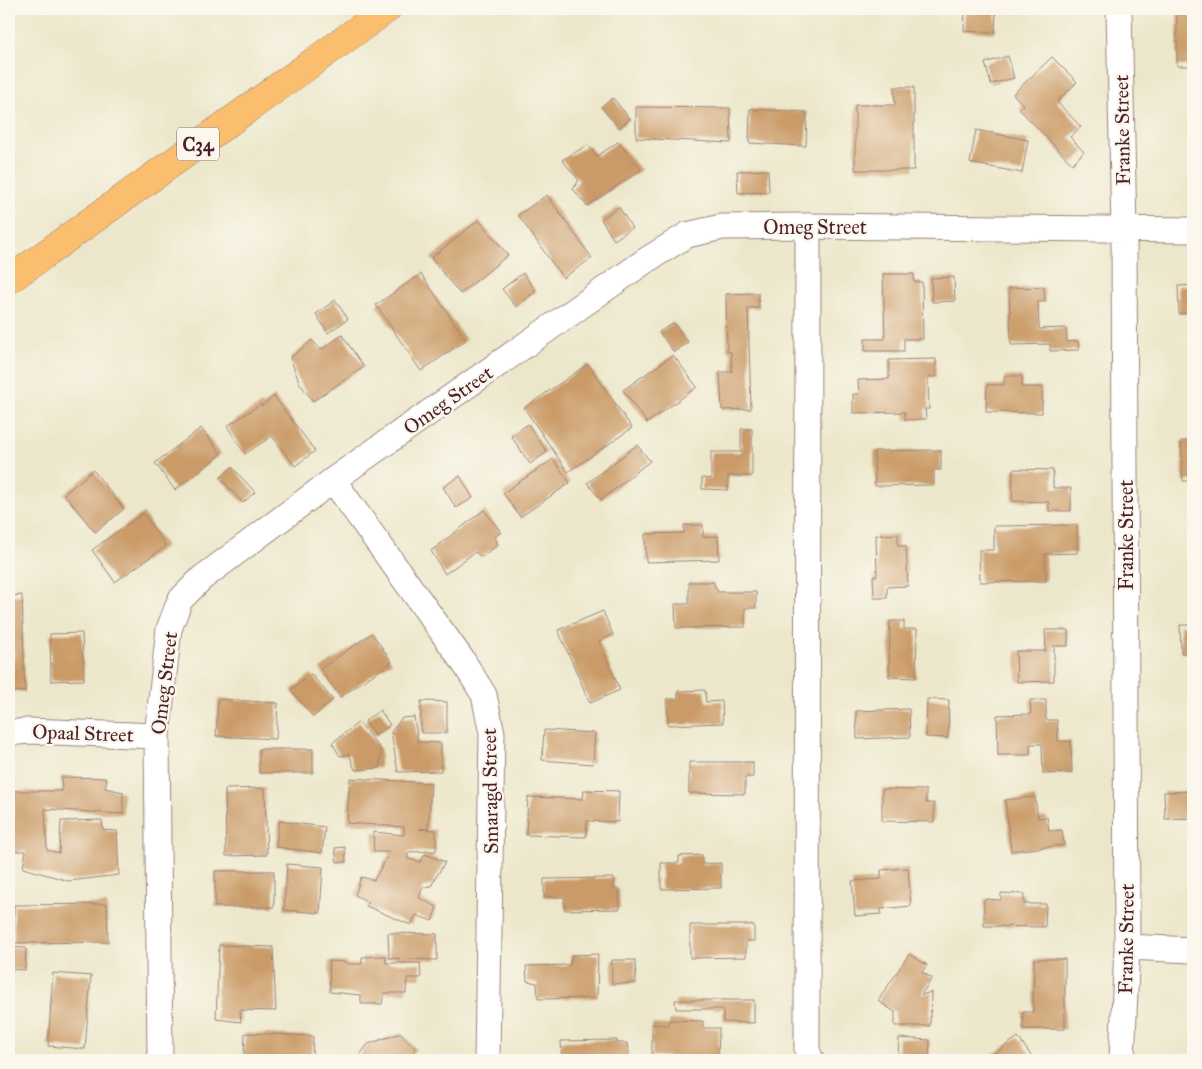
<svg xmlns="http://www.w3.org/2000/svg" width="1202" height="1069" font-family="'IM FELL Great Primer',serif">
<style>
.building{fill:#ca9b67}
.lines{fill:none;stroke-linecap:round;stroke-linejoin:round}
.minor-casing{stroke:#9b837a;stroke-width:27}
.primary-casing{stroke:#9b837a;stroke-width:29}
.minor{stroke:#fff;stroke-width:25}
.primary{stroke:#fabe6e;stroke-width:28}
.labels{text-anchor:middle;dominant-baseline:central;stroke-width:4.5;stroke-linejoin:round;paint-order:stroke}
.shield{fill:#fbf7ec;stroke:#7f6065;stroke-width:1}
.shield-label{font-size:19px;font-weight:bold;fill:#4a1f2b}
.street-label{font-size:20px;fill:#4a1f2b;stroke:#fbf7ec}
</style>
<rect width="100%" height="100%" fill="#fbf7ec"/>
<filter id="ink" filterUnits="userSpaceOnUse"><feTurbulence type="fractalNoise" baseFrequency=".02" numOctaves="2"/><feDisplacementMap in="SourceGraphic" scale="10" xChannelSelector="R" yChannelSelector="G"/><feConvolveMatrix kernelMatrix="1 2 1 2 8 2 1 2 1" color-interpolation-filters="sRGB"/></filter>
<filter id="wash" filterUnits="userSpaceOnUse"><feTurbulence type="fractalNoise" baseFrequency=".0096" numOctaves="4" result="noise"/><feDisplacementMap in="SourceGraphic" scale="20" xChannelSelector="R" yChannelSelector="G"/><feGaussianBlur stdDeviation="1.12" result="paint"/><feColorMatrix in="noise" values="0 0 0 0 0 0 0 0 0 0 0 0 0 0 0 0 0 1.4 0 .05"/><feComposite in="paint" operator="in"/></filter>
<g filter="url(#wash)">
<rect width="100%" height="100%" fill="#ece7ca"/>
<g id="blocks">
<!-- building -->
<path class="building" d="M965,9H996L995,33L964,31Z
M1165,9H1193V66H1177V12L1165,11Z
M1008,56L1014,78L991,84L985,63Z
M1052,57L1077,82L1057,102L1081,127L1070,137L1084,152L1072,164L1019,109L1023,105L1013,94Z
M894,87H914V170H855V105H895Z
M613,98L630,119L619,128L601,107Z
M636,107L730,108L731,143L636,138Z
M750,109L807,112L806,146L749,143Z
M976,130L1028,140L1022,173L970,163Z
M618,142L641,170L587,206L573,189L579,180L562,160L588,145L597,156Z
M768,170L769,192L738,193L737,171Z
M547,195L592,258L563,278L518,215Z
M619,207L632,228L614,240L601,219Z
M479,220L508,255L460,294L431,258Z
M523,273L536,291L516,307L502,289Z
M421,274L466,340L421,371L376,305Z
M883,274H914V282H922L923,339H904V351H865V339H885Z
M954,277L955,301L932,302L931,278Z
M1193,285V313L1179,314L1178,286Z
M1044,287L1045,302H1038L1039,329L1066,328L1067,342L1078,341L1079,350L1050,351V344L1011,345L1009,288Z
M758,293L759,308H748L751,409L722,410L720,372H732L731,352L727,351L726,294Z
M335,300L348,319L328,333L316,314Z
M674,323L688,342L674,352L659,332Z
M342,335L364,367L313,401L300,384L290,358L312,340L321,350Z
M673,355L697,387L647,423L623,390Z
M936,359V377H928L929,409H925L926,419L905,420V412L853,413V394H859L858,380L889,379V360Z
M588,364L632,428L568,472L524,408Z
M1004,376H1022V387H1042V413L986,412L987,385H1004Z
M274,396L315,451L295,466L272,436L245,454L227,426L261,404L262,406Z
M528,424L547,452L530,464L511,436Z
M201,428L221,454L175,490L155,463Z
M741,429H752V476H728V490L702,489V478L711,479V452H741Z
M1193,440V481H1183L1181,441Z
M637,445L650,461L601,500L587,483Z
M941,450V470H934V485L875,486L874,451Z
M553,459L570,483L520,517L503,493Z
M232,467L255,492L243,503L220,478Z
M1013,469L1053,470V488H1071V511H1049V502L1012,501Z
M93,470L124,509L95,532L64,494Z
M460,476L473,498L456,508L443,487Z
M484,510L501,532L495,537L498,545L481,557L475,552L445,574L431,551Z
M143,513L166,546L115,582L92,550Z
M684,525H703V537L718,536L719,560L646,562L645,534L684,533Z
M1077,525V553L1045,554L1046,581L980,582L979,550H994V526Z
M898,534V546H906L908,586L887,587V598H874L873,576H877L876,535Z
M689,582H713L718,592H756V608H745V627L676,628L675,604H689Z
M22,595L25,692L9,691V669L12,670L14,652H9V596Z
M603,611L613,635L599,641L620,690L590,703L558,630Z
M890,621H904V629H917L916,678L889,677Z
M1180,625H1193V653H1181Z
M1045,630H1068V646H1054V681L1017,682L1016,651H1046Z
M82,633L84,680L51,681L50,634Z
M372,633L392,662L340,697L320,669Z
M311,674L333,700L313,717L291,690Z
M705,690L706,702L722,701L723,723L668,725L667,699H678V691Z
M218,699L278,703L276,739L216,736Z
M927,699L949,700L948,738L926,737Z
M1030,700H1046V720H1057L1058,741H1071L1072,773L1043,774L1042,744H1030V755H998L997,715L1031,714Z
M421,701L447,702V733H421Z
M909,709L910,737L857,739L856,711Z
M380,710L390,725L375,736L365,721Z
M414,717L418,742L441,743V771L398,772L391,732L402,718Z
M359,722L381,750L380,768L355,770L349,754L340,756L332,743Z
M544,730L595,733L593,764L542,760Z
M259,749H313V773H259Z
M689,762H753V777H745V794L689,793Z
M61,777L107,778L105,788L123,792V814L45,809L47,850L59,853L61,821L102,820L103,830L117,831L119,875L69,881L23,868L26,851H12L14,791H62Z
M350,778L431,783L428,829H419L436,830V851L408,852V859L420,862L425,854L445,862L431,886L423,887L419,898L437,907L432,921L416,915L411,925L366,906L368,902L355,895L361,877L374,880L390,852H374L373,832L404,835V827L347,823Z
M265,788L267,855L226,856L225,789Z
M882,789L926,790V803H934V822L882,821Z
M584,790L619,791L618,822L587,821L586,837L526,835L528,797L583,799Z
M1193,791V818L1165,819L1164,792Z
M1035,797L1038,818L1047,817L1049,831L1062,830L1064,845L1011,851L1005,800Z
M279,821L325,827L322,853L276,847Z
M345,847L346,862H337L335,848Z
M702,855V864L721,863V888L661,889V863H679V856Z
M287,864L323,867L320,913L284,910Z
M908,868L911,906L881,909V914L855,916L852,881L881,879V870Z
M215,871H274V907H215Z
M614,878V889H619L620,909L565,910L564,897H544V879Z
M1001,893L1024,894V904H1046L1045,927L984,926V899L1001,900Z
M107,904L108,942L14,943V905Z
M690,925H754V941H746V957L690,958Z
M388,933L437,934V960L389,958Z
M219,945L273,947L276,1011L240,1010L241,1022L216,1019Z
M9,947L26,948L25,970L9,969Z
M598,954L597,998L538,999L537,983L527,981L526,966L570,965L571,955Z
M909,954L927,965L922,972L932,978L921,995L931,992L930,1026H895V1012L878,1001Z
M386,956V963H420L421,978H407L406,993H384L382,1004H361V995L330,992L329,961L345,962L349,964H362V957Z
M1034,959H1065V1029H1023V1012H1033Z
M612,960H635L636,983L612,984Z
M53,973L91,976L85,1049L48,1046Z
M675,1000H754V1023L723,1022V1009H676Z
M669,1020L703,1021V1028H719L718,1059L652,1056V1024L669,1025Z
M245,1033L313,1036L312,1060H244Z
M401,1033L416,1049L412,1054L418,1060L422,1057L425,1060H356L368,1044Z
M1018,1037L1034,1060H985Z
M899,1038L930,1040L929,1060H898Z
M617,1040V1043H627L629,1060H562L561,1041Z"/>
</g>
</g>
<g filter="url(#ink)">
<use href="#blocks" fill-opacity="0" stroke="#9b837a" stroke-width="1"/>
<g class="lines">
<defs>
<path id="minor" d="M1119,9L1124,230L1127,947L1122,1060
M808,226L807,1050L811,1060
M333,480L463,661L484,695L492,733L487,1060
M9,733L28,731L157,736
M1127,947L1193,950
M160,1060L157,736L169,629L180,600L202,578L333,480L645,261L687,235L722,227L808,226L1193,230"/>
<path id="primary" d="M9,280L387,9"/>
</defs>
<!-- minor casing -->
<use href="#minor" class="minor-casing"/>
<!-- primary casing -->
<use href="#primary" class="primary-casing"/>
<!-- minor -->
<use href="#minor" class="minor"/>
<!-- primary -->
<use href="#primary" class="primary"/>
</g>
</g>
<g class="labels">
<!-- shield labels -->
<rect class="shield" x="177" y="127.5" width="42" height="33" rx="4"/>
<g class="shield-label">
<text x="198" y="144">C34</text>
</g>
<!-- street labels -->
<g class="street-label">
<text transform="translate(1122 130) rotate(-91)">Franke Street</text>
<text x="815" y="227">Omeg Street</text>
<text transform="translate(448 400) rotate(-35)">Omeg Street</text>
<text transform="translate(1126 535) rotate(-90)">Franke Street</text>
<text transform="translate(164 683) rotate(-83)">Omeg Street</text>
<text transform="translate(83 733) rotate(2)">Opaal Street</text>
<text transform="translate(490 791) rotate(-91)">Smaragd Street</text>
<text transform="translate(1126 939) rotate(-89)">Franke Street</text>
</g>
</g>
<!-- margin -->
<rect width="1202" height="1069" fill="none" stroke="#fbf7ec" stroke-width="30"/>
</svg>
